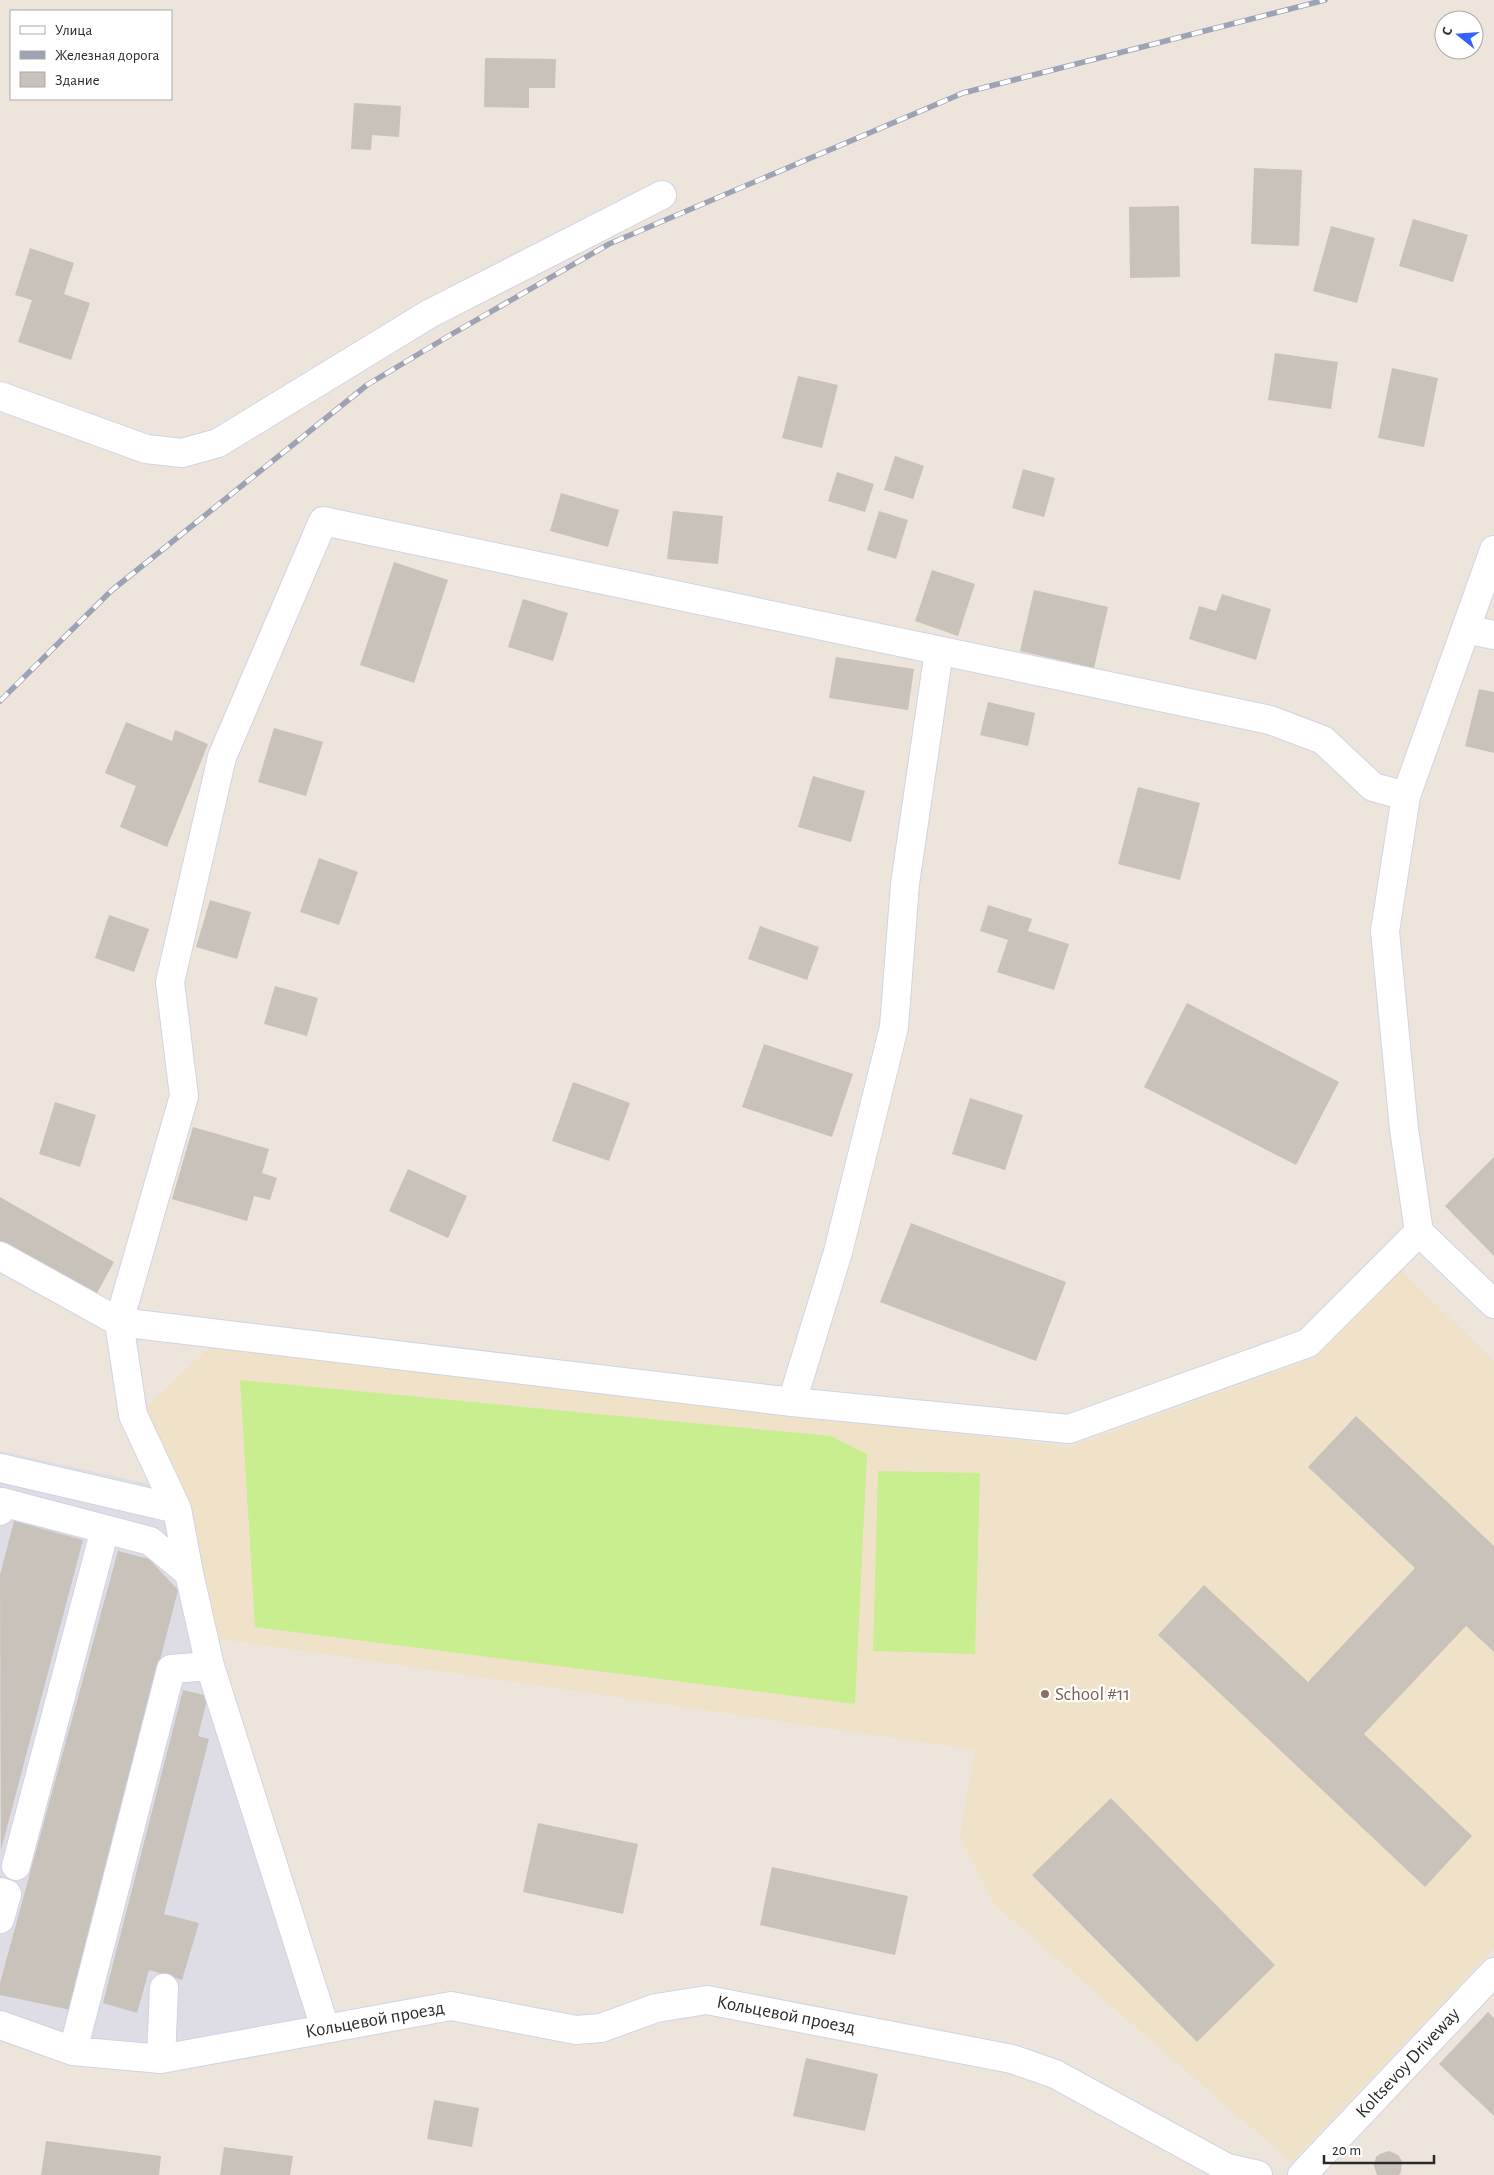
<svg xmlns="http://www.w3.org/2000/svg" width="1494" height="2175" font-family="'Alegreya Sans',sans-serif">
<style>
.industrial{fill:#dedce5}
.education{fill:#efe2c9}
.pitch{fill:#c8ee90}
.building{fill:#c8c2bb}
.lines{fill:none;stroke-linecap:round;stroke-linejoin:round}
.minor-casing{stroke:#d0d4e4;stroke-width:30}
.minor{stroke:#fff;stroke-width:28}
.rail-casing{stroke:#9ea2b5;stroke-width:5.5}
.rail{stroke:#fff;stroke-width:4;stroke-dasharray:11;stroke-linecap:butt}
.education-dot{fill:#8d6e63;stroke:#fff;stroke-width:2}
.labels{text-anchor:middle;dominant-baseline:central;stroke-width:4.5;stroke-linejoin:round;paint-order:stroke}
.education-label{font-size:19px;fill:#785e54;stroke:#fff;text-anchor:start}
.street-label{font-size:19px;fill:#2a2a2a;stroke:#fff}
</style>
<rect width="100%" height="100%" fill="#ede5db"/>
<!-- industrial -->
<path class="industrial" d="M0,1451L149,1484L162,1509L197,1663L307,2018L160,2048L76,2040L0,2014Z"/>
<!-- education -->
<path class="education" d="M1401,1270L1494,1361V1949L1291,2162L994,1904L960,1837L975,1750L216,1638L190,1504L144,1409L212,1345L1070,1447L1312,1359Z"/>
<!-- pitch -->
<path class="pitch" d="M240,1380L831,1436L867,1454L855,1704L255,1627Z
M878,1471L980,1473L975,1654L873,1651Z"/>
<!-- building -->
<path class="building" d="M485,58L556,59L555,88H529V108L484,107Z
M354,103L401,106L399,137L372,135L371,150L351,149Z
M1254,168L1302,170L1299,246L1251,244Z
M1179,206L1180,277L1130,278L1129,207Z
M1413,219L1468,235L1453,282L1399,266Z
M1331,226L1375,238L1357,303L1313,291Z
M30,248L74,263L64,294L90,303L71,360L18,342L32,300L15,295Z
M1275,353L1338,362L1331,409L1268,400Z
M1392,368L1438,378L1424,447L1378,438Z
M798,376L838,385L822,448L782,438Z
M895,456L924,466L913,499L884,490Z
M1023,469L1055,478L1044,517L1012,508Z
M837,472L874,484L865,512L828,501Z
M561,493L619,510L608,547L550,531Z
M673,511L723,516L718,564L667,559Z
M879,511L908,520L896,559L867,550Z
M394,562L448,580L414,683L360,665Z
M932,570L975,584L958,636L915,621Z
M1034,590L1108,607L1094,668L1020,651Z
M1222,594L1271,609L1256,660L1189,639L1199,606L1216,611Z
M523,599L568,613L553,661L508,647Z
M836,657L914,669L908,710L829,698Z
M1479,689L1494,692V753L1465,746Z
M988,702L1035,713L1028,746L980,735Z
M126,722L172,741L175,730L208,744L167,847L120,827L136,786L105,773Z
M274,728L323,742L306,796L258,782Z
M813,776L865,791L851,842L798,827Z
M1138,787L1200,803L1180,880L1118,864Z
M319,858L358,872L339,925L300,912Z
M210,900L251,912L237,959L196,947Z
M988,905L1032,919L1028,931L1069,944L1054,990L997,972L1008,940L980,931Z
M109,915L149,929L134,972L95,958Z
M760,926L819,947L807,980L748,959Z
M275,986L318,998L307,1036L264,1024Z
M1187,1003L1339,1082L1296,1165L1144,1087Z
M764,1044L853,1074L832,1137L742,1107Z
M573,1082L630,1103L609,1161L552,1141Z
M970,1098L1023,1115L1005,1170L952,1154Z
M55,1102L96,1115L80,1167L39,1154Z
M193,1127L269,1149L262,1173L277,1178L270,1200L254,1196L247,1221L172,1199Z
M1494,1157V1256L1445,1206Z
M408,1169L467,1196L448,1238L389,1211Z
M0,1197L114,1262L96,1295L0,1241Z
M911,1223L1066,1282L1036,1361L880,1302Z
M1356,1416L1494,1546V1652L1466,1626L1364,1734L1472,1836L1425,1887L1158,1635L1204,1585L1308,1682L1415,1568L1308,1467Z
M14,1521L83,1540L1,1850L0,1575Z
M118,1551L149,1559L178,1590L71,2010L0,1995V1983Z
M183,1690L208,1696L198,1736L209,1739L164,1914L199,1923L182,1980L149,1970L137,2013L103,2003Z
M1111,1798L1275,1965L1197,2042L1032,1875Z
M538,1823L638,1844L623,1914L523,1892Z
M772,1867L908,1896L895,1955L760,1925Z
M1488,2012L1494,2018V2116L1439,2064Z
M806,2058L878,2074L865,2131L793,2116Z
M434,2100L479,2108L472,2147L427,2139Z
M46,2141L161,2156L159,2175H41Z
M224,2147L293,2156L290,2175H220Z
M1389,2151L1398,2155L1402,2161L1401,2172L1399,2175H1377L1374,2166L1376,2157L1380,2154Z"/>
<g class="lines">
<defs>
<path id="minor" d="M0,396L146,449L182,453L218,443L429,314L662,195
M1494,550L1406,796L1385,931L1404,1129L1419,1232L1494,1304
M1466,629L1494,635
M0,1256L119,1322L792,1402L1069,1429L1308,1343L1419,1232
M792,1402L838,1252L894,1027L905,884L939,651
M0,1468L177,1509
M0,1511L2,1502L150,1541L189,1573
M16,1866L105,1529
M0,1892L7,1894L0,1919
M0,2025L73,2051L161,2059L451,2006L576,2030L601,2028L656,2008L707,2000L1012,2059L1055,2074L1227,2168L1258,2175
M325,2028L210,1666L189,1573L177,1509L133,1415L119,1322L184,1096L170,982L222,757L323,521L1270,720L1323,740L1373,787L1406,796
M73,2051L171,1669L210,1666
M161,2059L164,1988
M1302,2175L1494,1972"/>
</defs>
<!-- minor casing -->
<use href="#minor" class="minor-casing"/>
<!-- minor -->
<use href="#minor" class="minor"/>
<defs>
<path id="rail" d="M0,701L111,591L367,385L452,334L609,244L963,93L1325,0"/>
</defs>
<!-- rail casing -->
<use href="#rail" class="rail-casing"/>
<!-- rail -->
<use href="#rail" class="rail"/>
</g>
<!-- markers -->
<circle class="education-dot" cx="1045" cy="1694" r="5"/>
<g class="labels">
<!-- education labels -->
<g class="education-label">
<text x="1055" y="1694">School #11</text>
</g>
<!-- street labels -->
<g class="street-label">
<text transform="translate(786 2015) rotate(11)">Кольцевой проезд</text>
<text transform="translate(375 2020) rotate(-10)">Кольцевой проезд</text>
<text transform="translate(1408 2063) rotate(-47)">Koltsevoy Driveway</text>
</g>
</g>
<!-- legend -->
<rect x="10" y="10" width="162" height="90" fill="#ffffff" stroke="#aaaaaa"/>
<rect x="20" y="26" width="25" height="8" fill="#ffffff" stroke="#aaaaaa"/>
<text x="55" y="35" font-size="15" fill="#2a2a2a">Улица</text>
<rect x="20" y="51" width="25" height="8" fill="#9ea2b5" stroke="#aaaaaa"/>
<text x="55" y="60" font-size="15" fill="#2a2a2a">Железная дорога</text>
<rect x="20" y="72" width="25" height="15" fill="#c8c2bb" stroke="#aaaaaa"/>
<text x="55" y="85" font-size="15" fill="#2a2a2a">Здание</text>
<!-- north arrow -->
<g transform="translate(1459 35) rotate(287)"><circle r="24" fill="#ffffff" stroke="#aaaaaa"/>
<path d="M0-4L9 19L0 12L-9 19Z" fill="#3660ff"/>
<text y="-8" font-size="14" font-weight="bold" text-anchor="middle" fill="#2a2a2a">С</text>
</g>
<!-- scale -->
<path d="M1324 2155v8h110v-8" fill="none" stroke="#2a2a2a" stroke-width="2.5"/>
<text x="1332" y="2155" font-size="15" fill="#2a2a2a" stroke="#ffffff" stroke-width="4" paint-order="stroke">20 m</text>
</svg>
